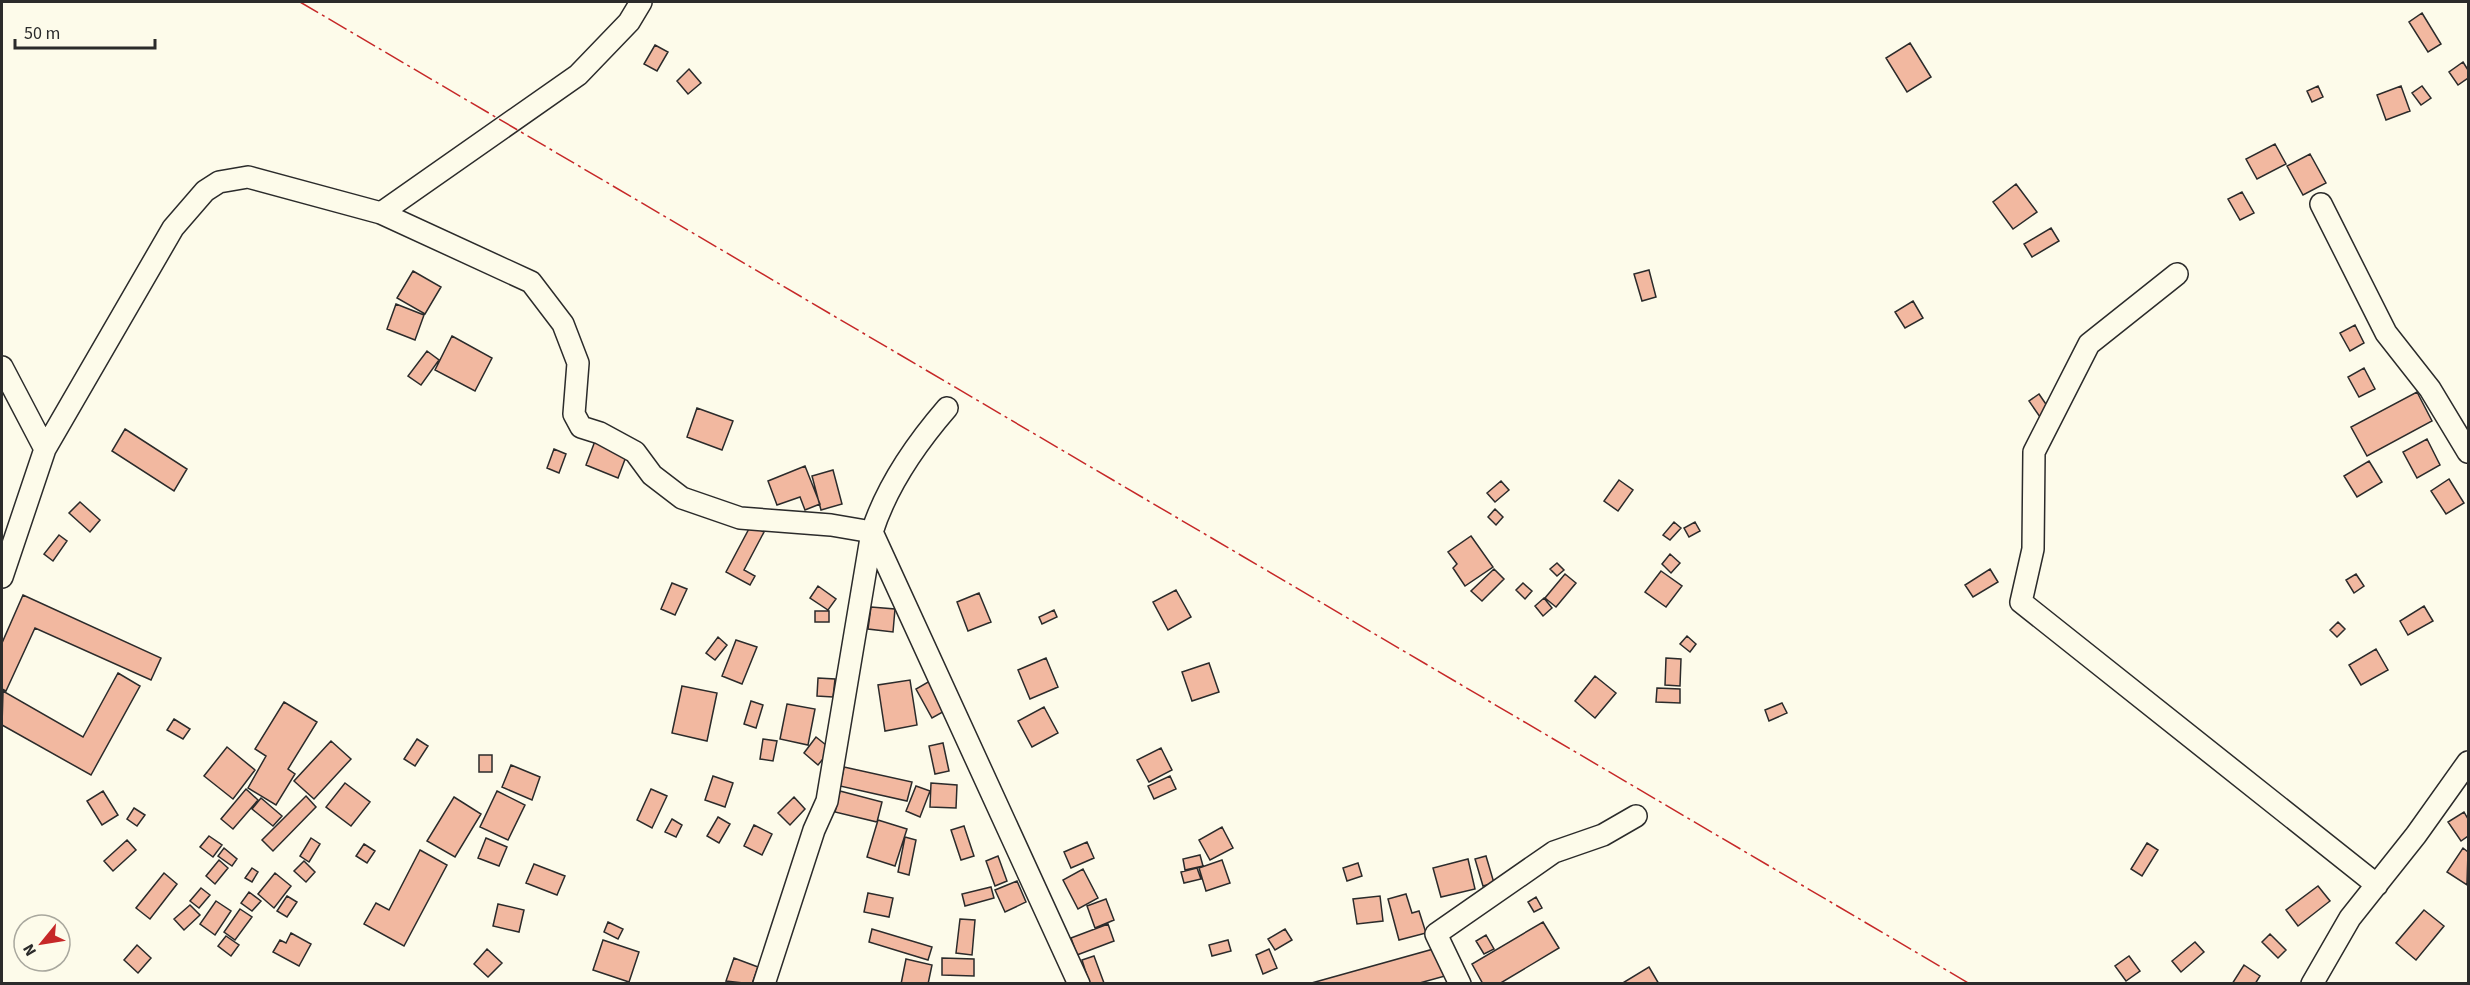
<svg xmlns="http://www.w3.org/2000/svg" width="2470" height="985" font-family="'Source Sans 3',sans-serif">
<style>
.building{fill:#f2b8a0;stroke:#2b2b2b;stroke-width:1.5}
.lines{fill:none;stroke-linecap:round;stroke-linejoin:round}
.minor-casing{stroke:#2b2b2b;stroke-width:24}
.minor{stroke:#fdfbea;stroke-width:21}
.power{stroke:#c62828;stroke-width:1.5;stroke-dasharray:21 4.5 3 4.5;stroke-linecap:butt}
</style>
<rect width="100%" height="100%" fill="#fdfbea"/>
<!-- building -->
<path class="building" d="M2422,13L2441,44L2428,52L2409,22Z
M1910,43L1931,77L1907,92L1886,58Z
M655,45L668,52L657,71L644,64Z
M2463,62L2468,70V78L2458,85L2449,72Z
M689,69L701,83L688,94L677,81Z
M2318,86L2323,97L2312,102L2307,91Z
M2401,86L2410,111L2386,120L2377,95Z
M2422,86L2431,98L2421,105L2412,93Z
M2275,144L2286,164L2257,179L2246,159Z
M2310,154L2326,183L2303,195L2287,166Z
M2016,184L2037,212L2013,229L1993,202Z
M2242,192L2254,213L2240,220L2228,199Z
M2051,228L2059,241L2032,257L2024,244Z
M1649,270L1656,297L1642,301L1634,274Z
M413,271L441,287L425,314L397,298Z
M1913,301L1923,318L1905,328L1895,312Z
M396,304L424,315L415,340L387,329Z
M2355,325L2364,343L2350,351L2340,333Z
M452,336L492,358L475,391L435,370Z
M427,351L439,360L421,385L408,376Z
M2364,368L2375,389L2359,397L2348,377Z
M2417,392L2432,421L2367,456L2351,427Z
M2039,394L2050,410L2040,417L2029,401Z
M697,408L733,421L722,450L687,437Z
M125,429L187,469L174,491L112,451Z
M2427,439L2440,465L2417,478L2403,452Z
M595,441L627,454L618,478L586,465Z
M554,449L566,454L559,473L547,468Z
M2369,461L2382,482L2357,497L2344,476Z
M805,466L820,504L805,510L800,497L777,505L768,481Z
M833,470L842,504L821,510L812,476Z
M2449,479L2464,503L2446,514L2431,491Z
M1619,480L1633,490L1618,511L1604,501Z
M1501,481L1509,490L1495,502L1487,493Z
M80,502L100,520L90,532L69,513Z
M1495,509L1503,517L1496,525L1488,517Z
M1674,522L1681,528L1670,540L1663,535Z
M1695,522L1700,531L1689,537L1684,528Z
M751,525L764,532L744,570L755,576L750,585L726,572Z
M59,535L67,541L53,561L44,554Z
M1471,536L1493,567L1465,586L1453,568L1457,564L1448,552Z
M1670,554L1680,563L1671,573L1662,564Z
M1557,563L1564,570L1557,576L1550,569Z
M1494,569L1504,579L1482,601L1471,591Z
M1990,569L1998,582L1973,597L1965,585Z
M1661,571L1682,586L1666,607L1645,592Z
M1565,574L1576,583L1556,607L1545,598Z
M2356,574L2364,586L2354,593L2346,580Z
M672,583L687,589L675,615L661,609Z
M1523,583L1532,591L1525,599L1516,590Z
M818,586L836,599L828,610L810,598Z
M1176,590L1191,617L1168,630L1153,602Z
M979,593L991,622L968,631L957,602Z
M23,595L161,658L151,680L35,628L6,691L2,689V643Z
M1544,598L1552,608L1543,616L1535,606Z
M2424,606L2433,621L2408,635L2400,621Z
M871,607L895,609L893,632L868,629Z
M1054,610L1057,617L1042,624L1039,617Z
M815,611H829V622H815Z
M2338,622L2345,629L2337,637L2330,630Z
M1687,636L1696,644L1690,652L1680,644Z
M718,637L727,645L715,660L706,653Z
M736,640L757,647L742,684L722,676Z
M2376,649L2388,670L2361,685L2349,665Z
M1046,658L1058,687L1030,699L1018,670Z
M1666,658L1681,659L1680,686L1665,685Z
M1209,663L1219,692L1192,701L1182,672Z
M118,673L140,686L91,775L2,725L3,691L83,737Z
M1595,676L1616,693L1595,718L1575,701Z
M818,678L835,679L833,697L817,696Z
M935,678L950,708L932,718L916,689Z
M910,680L917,725L885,731L878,685Z
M682,686L717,693L707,741L672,733Z
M1657,688L1680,689V703L1656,702Z
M751,701L763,705L756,728L744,724Z
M284,702L317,722L288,769L295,774L276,805L248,788L266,756L255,749Z
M1782,703L1787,713L1769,721L1765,710Z
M787,704L815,709L808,745L780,739Z
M1044,707L1058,733L1032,747L1018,721Z
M174,719L190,729L183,739L167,730Z
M816,737L831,749L818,765L804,753Z
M417,739L428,746L415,766L404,759Z
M763,739L777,741L773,761L760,759Z
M331,741L351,759L314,799L294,781Z
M943,743L949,771L935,774L929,746Z
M227,747L255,770L233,799L204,776Z
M1161,748L1172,770L1149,782L1137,760Z
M479,755H492V772H479Z
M511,765L540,777L532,800L502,787Z
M844,767L912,782L907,801L840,786Z
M713,776L733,783L725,807L705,800Z
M1170,776L1176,789L1154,799L1148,786Z
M345,783L370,802L351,826L326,807Z
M931,783L957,785L956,808L930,807Z
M916,786L930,791L920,817L906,811Z
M246,789L258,800L233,829L221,819Z
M651,789L667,796L652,828L637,820Z
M103,791L118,815L102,825L87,801Z
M497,791L525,805L508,840L480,827Z
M840,791L882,802L877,822L835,812Z
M306,796L316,807L273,851L262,840Z
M454,797L481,814L455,857L427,841Z
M794,797L805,809L790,825L778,813Z
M261,798L282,816L273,826L252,809Z
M134,808L145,815L137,826L127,819Z
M2464,812L2468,819V836L2461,841L2448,822Z
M718,817L730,824L719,843L707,836Z
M672,819L682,825L676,837L665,832Z
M878,820L907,829L895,866L867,857Z
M754,825L772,834L762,855L744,846Z
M964,826L974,856L961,860L951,830Z
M1222,827L1233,848L1210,860L1199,840Z
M209,836L222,845L213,857L200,847Z
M905,837L916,840L909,875L898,872Z
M311,838L320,844L309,862L300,856Z
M486,838L507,847L499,866L478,858Z
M127,840L136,850L113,871L104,861Z
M1087,842L1094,858L1071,868L1064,852Z
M2147,843L2158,850L2142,876L2131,869Z
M364,844L375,851L367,863L356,856Z
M224,848L237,859L232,866L218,856Z
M2463,848L2468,852L2467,885L2447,872Z
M420,850L447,865L404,946L364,924L376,903L389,910Z
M1200,855L1203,866L1185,870L1183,859Z
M998,856L1007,881L995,886L986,861Z
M1486,856L1494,883L1483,886L1475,859Z
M1468,859L1475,889L1441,897L1433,868Z
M219,860L228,868L215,884L206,876Z
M1222,860L1230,883L1206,891L1199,868Z
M304,861L315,872L306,882L294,871Z
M1358,863L1362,876L1347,881L1343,868Z
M534,864L565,876L557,895L526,883Z
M252,868L258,872L252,882L245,878Z
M1197,868L1201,879L1184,883L1181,872Z
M1083,869L1098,898L1078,909L1063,880Z
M164,873L177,884L150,919L136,908Z
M275,873L291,886L274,908L258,894Z
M1017,881L1026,902L1005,912L995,890Z
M2318,886L2330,901L2298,926L2286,910Z
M991,887L994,898L965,906L962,894Z
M201,888L210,895L199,908L190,901Z
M249,892L261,901L252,911L241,903Z
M868,893L893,898L889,917L864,912Z
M1406,894L1412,913L1419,911L1426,933L1399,940L1388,899Z
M287,896L297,902L287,917L277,911Z
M1380,896L1383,921L1357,924L1353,899Z
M1536,897L1542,908L1534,912L1528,902Z
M1106,899L1114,920L1095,928L1087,906Z
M216,901L231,911L215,935L200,924Z
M498,904L524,910L519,932L493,926Z
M190,905L200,915L184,930L174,919Z
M240,909L252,917L235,940L224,932Z
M2424,910L2444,926L2416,960L2396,943Z
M960,919L975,920L972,955L956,953Z
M608,922L623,929L618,939L604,932Z
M1543,922L1559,948L1499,984H1483L1472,964Z
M1108,924L1114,941L1077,955L1071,938Z
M872,929L932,947L928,960L869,942Z
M1285,929L1292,940L1275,950L1268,939Z
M291,933L311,944L299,966L273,952L280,940L286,943Z
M2270,934L2286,950L2278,958L2262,942Z
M1486,935L1494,949L1484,954L1476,941Z
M226,936L239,945L231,956L218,946Z
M603,940L639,952L629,982L593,970Z
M1228,940L1231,951L1212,956L1209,945Z
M2195,942L2204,952L2181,972L2172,961Z
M137,945L151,958L138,973L124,960Z
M1437,948L1445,976L1416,984H1308Z
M487,949L502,963L488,977L474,964Z
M1269,949L1277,968L1263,974L1256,955Z
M1094,956L1104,983L1082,984L1088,979L1082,960Z
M2129,956L2140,971L2126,981L2115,966Z
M734,958L758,967L752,984L726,981Z
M942,958L974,959V976L942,975Z
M906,959L932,965L928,984H901Z
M2244,965L2260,976L2255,984H2232Z
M1649,967L1659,984H1621Z"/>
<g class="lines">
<defs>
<path id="minor" d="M2321,204L2386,333L2430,389L2468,452
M381,213L578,75L629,22L641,2
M2177,274L2089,344L2034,452L2033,549L2021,602L2377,885
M2,367L45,449
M2,577L45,449L173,228L205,191L219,182L248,177L381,213L531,282L563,324L578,363L574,414L581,427L600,433L635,452L652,475L682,498L740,518L831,525L872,532L1079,984
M764,984L814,830L827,801L872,532C887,485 915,445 947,408
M1460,984L1436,934L1554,852L1603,835L1636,816
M2312,984L2350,918L2416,835L2468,762"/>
</defs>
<!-- minor casing -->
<use href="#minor" class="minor-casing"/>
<!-- minor -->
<use href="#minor" class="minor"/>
<!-- power -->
<path class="power" d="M300,2L1970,984"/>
</g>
<!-- border -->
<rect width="2470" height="985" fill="none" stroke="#2b2b2b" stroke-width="6"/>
<!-- north arrow -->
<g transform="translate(42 943) rotate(240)"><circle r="28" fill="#fdfbea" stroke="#a9a89e" stroke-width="1.5"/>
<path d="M0-4.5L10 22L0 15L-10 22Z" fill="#c62828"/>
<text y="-9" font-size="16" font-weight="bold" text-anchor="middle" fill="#2b2b2b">N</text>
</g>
<!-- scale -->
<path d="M15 39v9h140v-9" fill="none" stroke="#2b2b2b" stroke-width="3"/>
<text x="24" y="39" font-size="18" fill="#2b2b2b" stroke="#fdfbea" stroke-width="4.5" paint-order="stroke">50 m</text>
</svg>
